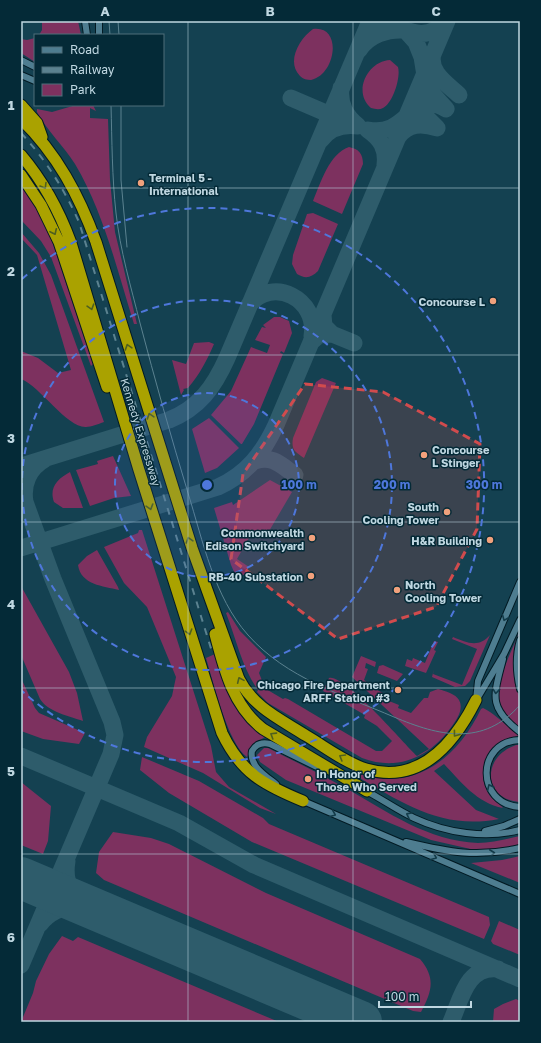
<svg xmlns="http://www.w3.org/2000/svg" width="541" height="1043" font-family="'Golos Text',sans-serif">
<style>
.built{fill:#144151;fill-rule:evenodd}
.green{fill:#7d315f}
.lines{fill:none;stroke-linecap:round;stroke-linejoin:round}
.taxiway{stroke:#2e5c6b;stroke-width:17}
.runway{stroke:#2e5c6b;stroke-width:42}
.minor-casing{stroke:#021a23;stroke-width:8}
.motorway-casing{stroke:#021a23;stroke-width:13}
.minor{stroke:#4e7d90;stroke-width:6}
.motorway{stroke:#aaa200;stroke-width:11}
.tram{stroke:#5b8290;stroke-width:1}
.rail{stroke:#5b8290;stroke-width:2;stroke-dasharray:7 7;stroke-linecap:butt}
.oneway{stroke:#4f601e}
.oneway2{stroke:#133b49}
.marked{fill:#d14b4d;fill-opacity:0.2;stroke:#d14b4d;stroke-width:3;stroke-dasharray:8 5;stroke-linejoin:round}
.grid{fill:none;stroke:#bfd7e1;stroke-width:1;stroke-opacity:0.55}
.ring{fill:none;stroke:#4e77db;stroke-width:2;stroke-dasharray:7 5}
.poi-dot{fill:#f1a17c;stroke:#042a37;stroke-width:1.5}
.labels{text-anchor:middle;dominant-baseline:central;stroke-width:3;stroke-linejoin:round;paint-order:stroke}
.poi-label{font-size:11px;font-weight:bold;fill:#bfd7e1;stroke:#042a37;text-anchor:end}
.street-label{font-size:11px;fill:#bfd7e1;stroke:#042a37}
.centre{fill:#4e77db;stroke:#042a37;stroke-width:2}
.ring-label{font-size:12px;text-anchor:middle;font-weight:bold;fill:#4e77db;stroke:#042a37;stroke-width:3;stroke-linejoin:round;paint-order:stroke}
.neatline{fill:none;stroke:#bfd7e1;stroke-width:1.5}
.grid-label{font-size:13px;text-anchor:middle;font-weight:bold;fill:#bfd7e1}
</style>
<rect width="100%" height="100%" fill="#003546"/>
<!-- built -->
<path class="built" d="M21,21H520V1022H21ZM35,35H163V105H35Z"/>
<!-- green -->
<path class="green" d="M42,21H78L81,35H39L42,30Z
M313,29C343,25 336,75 311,80C307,80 303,79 300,76C286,62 299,39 313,29Z
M35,38V62L21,53V39L27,40Z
M390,60L398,67C401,77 393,103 383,108C379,110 375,109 371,108C352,92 368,61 390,60Z
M76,105H93L96,111L90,108V118L108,119L110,180L115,232L137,324H134C117,270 104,213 75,164C64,146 47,131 37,112V109L52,112Z
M349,147C359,149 363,154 363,164L342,214L313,201C321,182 329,154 349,147Z
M21,182L48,229L93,364L91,366L51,257L41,241L21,220Z
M313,213L338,224L318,271C311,278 305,279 297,274L292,264L293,255L307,214Z
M21,232L39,253L51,275L104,422C98,424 91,427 86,427C67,428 41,387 21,379V351L38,358L58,373L71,370L37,255L21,238Z
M274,317H280L289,321L292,333L284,353L281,351L280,353L283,354L254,424L242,444H241L211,415L231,391L251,347L267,353L270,345L255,340L262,327L266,328L263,325Z
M209,342L214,344C207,360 200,374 188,388L183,389L184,390L181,395L172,360L186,364L194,343Z
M322,378L336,383L304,458C295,452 291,450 293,438L316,382Z
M209,418L239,448L217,468L205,473L192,429Z
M113,456L131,496L114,498L90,506L76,470L98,464L97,461Z
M70,472L83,508H63L54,502C49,488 57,479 70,472Z
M270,480L292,492L265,538L253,531L237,559L249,567L245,574L239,577L235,574L231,565L214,508L232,502L233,505Z
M139,530H142L211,746L216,772L229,787L276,814L260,808L203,773L144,747L147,737L172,696L176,677L147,607L124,583L104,547L138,533Z
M97,550L118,587L119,590C103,586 81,585 78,565L87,556Z
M21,586L69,672L77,693L83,721C69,716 48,712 40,699L21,655Z
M228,612L240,631L266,657L259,673L263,683L267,685L266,689L283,699L285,698L288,699L376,751H382L392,741L377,726L364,718L365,715L323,691L329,678C345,674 404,744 417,756L429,749L352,677L361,656L376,662L375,667L366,663L365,668L368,669L364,680L375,688V689L383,693L382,695L390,698L389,701L399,705L398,708L411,713L424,698H428L430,692L438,689C445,691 456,694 459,700C464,709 457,719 452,726C431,756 399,772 362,758L268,703L257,692L258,690C242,668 236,638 226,613Z
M520,631L513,660L515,684L520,699V727C515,723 508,719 504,713C489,691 511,653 520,631Z
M490,635L470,681L465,686L455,687L432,677L434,669L433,674L462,685L477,649L452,639L453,637C467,643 479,648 490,635Z
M434,641L438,642L434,650L436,651L426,673L405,666L407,659L412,661L413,658L425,663Z
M215,654C228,694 231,709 265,737L253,744L247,757C228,744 213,681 206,658Z
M383,665L403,674L397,681L377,673L379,666Z
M21,678L35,708L39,713L85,733L79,744L43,739L21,731Z
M483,708C497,715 507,727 519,735C514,738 505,739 499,743C482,754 478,779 490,796C494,801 500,804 503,808C477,803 461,782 444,764L434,771L476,810L499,819C443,830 404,804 358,777L360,773C415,793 458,757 481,709Z
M516,745H520L519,802C483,799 481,757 516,745Z
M264,748H268C294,761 321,774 347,789C388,812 428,841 478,843C492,843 506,839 520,836V844L506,848L475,850L431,840L286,780L260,762L257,755Z
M142,757L199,781L263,818L269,824L489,917L490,925L484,939L252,842L169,793L140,770Z
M21,782L51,806L48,841L43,854L21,845Z
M113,832L151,838L169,844L266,893L420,959C436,978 432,991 421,1012L413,1011L104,880L96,873L99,852Z
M520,856V883L471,863L502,860Z
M499,921L520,930V955L493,944L491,941Z
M62,936L73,941L78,937L279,1022H21L33,993L36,981L49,954Z
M516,999L520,1001V1022H493L494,1009L503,1004Z"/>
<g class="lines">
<!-- taxiway -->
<path class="taxiway" d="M384,21C406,31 428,43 446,21
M359,50C369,35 387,29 404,30
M433,53C428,72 446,83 459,95
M291,98L340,119
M398,137C408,123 422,123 437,128L419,110L416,97
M321,140C330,127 343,124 358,126C346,116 339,105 341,88
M385,165C387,149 381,139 368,130C408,138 411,88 446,109L427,88L422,57L416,42L407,32
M249,305C273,276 318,299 312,336
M332,334L354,343
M311,342L319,335L332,334L324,326L323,315
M255,461C272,455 281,465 295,475
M21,466L169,420C199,408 214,387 227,358L370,21
M21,548L218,487C247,474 263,453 276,425L447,21
M21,756L179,823L254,865L520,979
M67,861C63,885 73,896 92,908
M40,924C53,907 72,904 92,908
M21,965L111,754L115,735L112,722L53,579L25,502C22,484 29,468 45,459
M451,1022C461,999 467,965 498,969"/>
<!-- runway -->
<path class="runway" d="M21,878L361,1022"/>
<defs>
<path id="minor" d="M85,21L87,35
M99,21V35
M21,60L35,67
M21,75L35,81
M520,640C515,657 516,672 520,689
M503,659C494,695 487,707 520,732
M477,699L504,654L520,620
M476,700L478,681L520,582
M520,740C476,741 475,804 520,807
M276,784C266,776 249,766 252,751C256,744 262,742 270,744L325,771
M366,791C382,799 397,810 414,818C446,833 486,839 520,830
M301,800L520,894
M485,831L504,826L520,819
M406,842C449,852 476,858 520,848"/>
<path id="motorway" d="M21,105L37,123L42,137
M21,119C57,154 79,195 96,242L192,548L239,679C253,707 280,719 305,735C324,746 344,762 366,769C420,785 454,744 476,700
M21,155C43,181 59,210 71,243L139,470L222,733C241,773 264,785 303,801
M21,175L41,205L59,242L107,387
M215,634C224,669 233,706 263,729L367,791"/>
</defs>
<!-- minor casing -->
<use href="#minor" class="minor-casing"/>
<!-- motorway casing -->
<use href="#motorway" class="motorway-casing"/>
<!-- minor -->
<use href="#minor" class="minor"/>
<!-- motorway -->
<use href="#motorway" class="motorway"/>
<!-- tram -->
<path class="tram" d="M109,21L110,35
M118,21L119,35
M111,105C112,141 112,177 116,213C120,250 131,287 140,323C155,380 171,437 188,493C203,541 214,597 248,635C286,678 343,695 394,717C439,736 483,747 520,705
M121,105V180L127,247"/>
<!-- rail -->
<path class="rail" d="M21,133C46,160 64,189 79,222L213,655"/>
</g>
<!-- one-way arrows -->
<defs><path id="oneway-chevron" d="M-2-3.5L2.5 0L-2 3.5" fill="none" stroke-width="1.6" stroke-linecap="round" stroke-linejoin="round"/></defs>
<g class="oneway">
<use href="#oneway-chevron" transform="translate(44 186) rotate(59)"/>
<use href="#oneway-chevron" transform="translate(54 232) rotate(65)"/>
<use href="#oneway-chevron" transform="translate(91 307) rotate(73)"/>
<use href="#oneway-chevron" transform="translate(128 347) rotate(-108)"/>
<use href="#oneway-chevron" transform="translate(150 416) rotate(-108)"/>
<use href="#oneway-chevron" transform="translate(150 507) rotate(73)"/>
<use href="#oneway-chevron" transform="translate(189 540) rotate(-107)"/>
<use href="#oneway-chevron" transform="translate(189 632) rotate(73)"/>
<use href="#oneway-chevron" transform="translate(240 680) rotate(-114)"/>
<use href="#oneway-chevron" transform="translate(456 734) rotate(127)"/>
<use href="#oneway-chevron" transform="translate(273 735) rotate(-148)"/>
<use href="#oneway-chevron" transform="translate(342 757) rotate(-149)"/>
</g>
<g class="oneway2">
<use href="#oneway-chevron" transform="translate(505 618) rotate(112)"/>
<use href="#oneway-chevron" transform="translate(496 691) rotate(96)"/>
<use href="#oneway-chevron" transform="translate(490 787) rotate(-115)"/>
<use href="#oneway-chevron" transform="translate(333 814) rotate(23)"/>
<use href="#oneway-chevron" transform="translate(409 815) rotate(-153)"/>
<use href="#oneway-chevron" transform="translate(492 853) rotate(-6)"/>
<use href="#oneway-chevron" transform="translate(434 857) rotate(23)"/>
</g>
<!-- marked area -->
<path class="marked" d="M305,384L383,392L480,444L477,529L436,607L338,639L231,559L243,474Z"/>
<!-- grid -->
<path class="grid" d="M188,21V1022M353,21V1022M21,188H520M21,355H520M21,522H520M21,688H520M21,854H520"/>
<!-- distance rings -->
<circle cx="207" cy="485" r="92" fill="#4e77db" fill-opacity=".12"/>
<g class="ring">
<circle cx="207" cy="485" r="92"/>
<circle cx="207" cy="485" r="185"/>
<path d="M22 279A277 277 0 1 1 22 691"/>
</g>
<!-- markers -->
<g class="poi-dot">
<circle cx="141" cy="183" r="4"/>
<circle cx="493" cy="301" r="4"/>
<circle cx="424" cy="455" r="4"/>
<circle cx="447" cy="512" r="4"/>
<circle cx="312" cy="538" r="4"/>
<circle cx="490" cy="540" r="4"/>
<circle cx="311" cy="576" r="4"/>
<circle cx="397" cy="590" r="4"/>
<circle cx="398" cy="690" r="4"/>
<circle cx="308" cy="779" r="4"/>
</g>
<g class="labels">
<!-- poi labels -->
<g class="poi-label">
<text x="149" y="177" text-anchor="start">Terminal 5 -<tspan x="149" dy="13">International</tspan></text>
<text x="485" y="301">Concourse L</text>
<text x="432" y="449" text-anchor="start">Concourse<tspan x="432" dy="13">L Stinger</tspan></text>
<text x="439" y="506">South<tspan x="439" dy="13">Cooling Tower</tspan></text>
<text x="304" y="532">Commonwealth<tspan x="304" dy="13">Edison Switchyard</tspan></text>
<text x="482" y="540">H&amp;R Building</text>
<text x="303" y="576">RB-40 Substation</text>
<text x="405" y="584" text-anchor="start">North<tspan x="405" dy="13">Cooling Tower</tspan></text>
<text x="390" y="684">Chicago Fire Department<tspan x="390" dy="13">ARFF Station #3</tspan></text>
<text x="316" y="773" text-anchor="start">In Honor of<tspan x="316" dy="13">Those Who Served</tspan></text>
</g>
<!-- street labels -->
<g class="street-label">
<text transform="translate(141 432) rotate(73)">Kennedy Expressway</text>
</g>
</g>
<circle cx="207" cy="485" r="6" class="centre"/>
<g class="ring-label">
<text x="299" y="489">100 m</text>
<text x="392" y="489">200 m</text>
<text x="484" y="489">300 m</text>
</g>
<!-- border -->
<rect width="541" height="1043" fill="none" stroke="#042a37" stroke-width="44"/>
<!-- legend -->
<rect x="34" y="34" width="130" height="72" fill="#042a37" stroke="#4f6f7b"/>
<rect x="42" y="47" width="20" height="6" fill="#4e7d90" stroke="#4f6f7b"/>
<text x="70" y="54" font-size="12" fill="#bfd7e1">Road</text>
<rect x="42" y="67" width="20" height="6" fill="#5b8290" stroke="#4f6f7b"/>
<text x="70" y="74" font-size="12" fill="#bfd7e1">Railway</text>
<rect x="42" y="84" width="20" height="12" fill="#7d315f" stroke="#4f6f7b"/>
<text x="70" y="94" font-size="12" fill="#bfd7e1">Park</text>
<!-- scale -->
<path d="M379 1001v6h92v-6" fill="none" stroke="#bfd7e1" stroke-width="2"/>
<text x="385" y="1001" font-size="12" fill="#bfd7e1" stroke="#042a37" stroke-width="3" paint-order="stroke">100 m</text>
<rect x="22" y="22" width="497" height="999" class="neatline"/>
<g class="grid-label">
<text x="105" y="16">A</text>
<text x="270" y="16">B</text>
<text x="436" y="16">C</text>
<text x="11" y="110">1</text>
<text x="11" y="276">2</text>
<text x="11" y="443">3</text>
<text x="11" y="609">4</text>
<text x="11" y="776">5</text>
<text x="11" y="942">6</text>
</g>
</svg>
